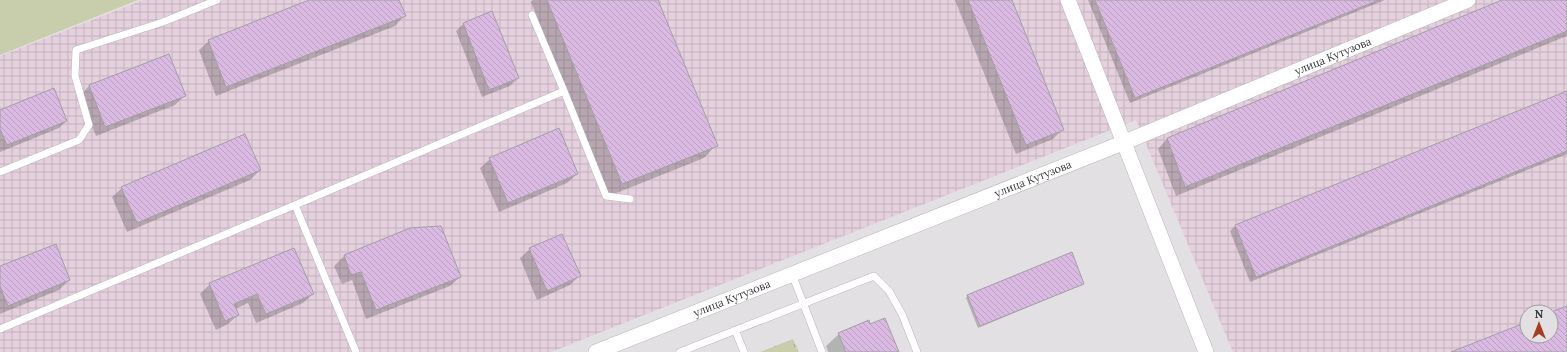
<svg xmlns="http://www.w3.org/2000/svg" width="1567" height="352" font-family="Lora,serif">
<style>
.industrial{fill:url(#industrial-grid);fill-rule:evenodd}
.green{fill:#c8ceab}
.park{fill:url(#park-tufts)}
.shadow{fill:#0003}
.building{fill:url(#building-back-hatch);stroke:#a2a0a2}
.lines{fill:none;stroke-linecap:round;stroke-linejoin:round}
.service-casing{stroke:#b9b7b9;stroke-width:8}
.minor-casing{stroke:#b9b7b9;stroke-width:16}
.service{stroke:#fff;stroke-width:7}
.minor{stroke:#fff;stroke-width:15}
.labels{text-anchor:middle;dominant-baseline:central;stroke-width:3.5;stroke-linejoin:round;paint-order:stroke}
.street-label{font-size:11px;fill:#363536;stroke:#e2e0e2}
</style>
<defs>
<pattern id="industrial-grid" width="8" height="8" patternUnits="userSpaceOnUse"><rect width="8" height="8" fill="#e5d0de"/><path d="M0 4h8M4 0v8" fill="none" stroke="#c5b3bf"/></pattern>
<pattern id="park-tufts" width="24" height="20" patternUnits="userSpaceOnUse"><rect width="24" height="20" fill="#c8ceab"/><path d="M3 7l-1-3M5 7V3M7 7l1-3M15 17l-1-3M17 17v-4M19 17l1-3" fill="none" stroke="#a3a88c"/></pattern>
<pattern id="building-back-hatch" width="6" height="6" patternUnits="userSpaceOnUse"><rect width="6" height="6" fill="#dabae2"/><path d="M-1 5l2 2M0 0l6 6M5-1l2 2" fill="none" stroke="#bca0c2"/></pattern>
</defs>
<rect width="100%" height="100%" fill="#e2e0e2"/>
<!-- industrial -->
<path class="industrial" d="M143,0H1567V352H1233L1136,120L551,352H0V56ZM1527,312H1551V336H1527Z"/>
<!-- green -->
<path class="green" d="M0,0H138L0,55Z"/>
<!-- park -->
<path class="park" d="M793,339L799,352H760Z"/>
<!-- shadow -->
<path class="shadow" d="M312,0H398L404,16L395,26L216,96L199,50L209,41Z
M533,0H657L716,145L704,158L609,196L531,2Z
M955,0H1011L1062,130L1053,139L1016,154Z
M1088,0H1385L1130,103Z
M1504,0H1567V36L1176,196L1158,149L1167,139Z
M463,24L518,78L510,86L482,97L456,31Z
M169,55L185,95L175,105L96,136L80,96L89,86Z
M1567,92V154L1250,282L1230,231L1235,226Z
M0,111L66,121L59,128L0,152Z
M490,159L577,174L567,183L499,212L480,168Z
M260,170L250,180L127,232L112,197L122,188Z
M410,229L460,277L450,286L366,319L352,280L342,284L334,266L344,256Z
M530,249L580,275L570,285L537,300L520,258Z
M0,267L69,280L59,290L0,314Z
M210,284L313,294L303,303L256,323L248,303L235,309L238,315L228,324L216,330L200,294Z
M1083,284L978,328L966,298L968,295Z
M870,325L898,352H828L826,346L839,334Z"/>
<!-- building -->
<path class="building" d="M309,0H399L406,16L226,87L208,40Z
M547,0H658L718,146L622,184Z
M968,0H1012L1064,130L1026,145Z
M1095,0H1379L1135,98Z
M1502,0H1567V31L1185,187L1167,138Z
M492,11L519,78L489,90L463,23Z
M169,54L186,96L105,127L89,85Z
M54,88L67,121L7,145L0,129V110Z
M1567,91V151L1256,277L1235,225Z
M559,128L578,174L508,203L489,158Z
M245,134L261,170L137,223L121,187Z
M441,226L461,277L376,310L361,272L351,275L344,255L410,228Z
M562,234L581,276L547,291L529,248Z
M56,244L70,280L8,306L0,286V266Z
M294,248L314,294L266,314L257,294L234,304L239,315L225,321L209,283Z
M1072,252L1084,284L980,326L967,295Z
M1567,306V352H1451L1527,322V336H1551V312Z
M885,318L899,352H846L838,333L869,320L870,324Z"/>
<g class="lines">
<defs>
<path id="service" d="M564,91L606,196L630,199
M0,172L79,140L89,125L75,76L76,50L163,22L217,0
M792,274L822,352
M0,329L295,205
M735,330L744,352
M356,352L295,205L564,91L532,15
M680,352L874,276L889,291L902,314L917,352"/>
<g id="minor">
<path d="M1068,0L1206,352"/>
<path id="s1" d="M596,352L1125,142L1468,0"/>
</g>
</defs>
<!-- service casing -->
<use href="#service" class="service-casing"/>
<!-- minor casing -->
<use href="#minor" class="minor-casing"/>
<!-- service -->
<use href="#service" class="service"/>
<!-- minor -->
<use href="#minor" class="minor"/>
</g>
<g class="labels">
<!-- street labels -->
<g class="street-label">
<text stroke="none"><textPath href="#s1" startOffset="794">улица Кутузова</textPath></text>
<text stroke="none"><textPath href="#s1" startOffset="470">улица Кутузова</textPath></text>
<text stroke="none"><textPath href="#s1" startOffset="146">улица Кутузова</textPath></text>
</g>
</g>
<!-- north arrow -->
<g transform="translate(1539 324)"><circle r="19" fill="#e2e0e2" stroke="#9d9c9d"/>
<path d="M0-3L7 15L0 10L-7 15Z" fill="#a53d21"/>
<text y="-6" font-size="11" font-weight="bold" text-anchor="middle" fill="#363536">N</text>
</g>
</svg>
